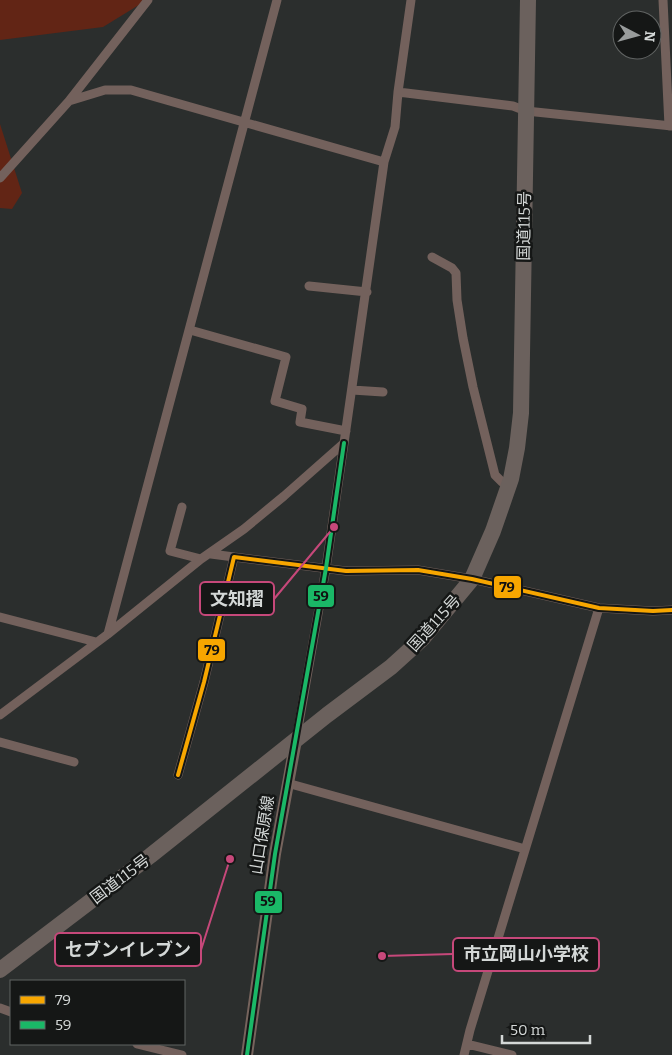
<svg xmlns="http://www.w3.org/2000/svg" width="672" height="1055" font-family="Bitter,'Noto Sans JP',serif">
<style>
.green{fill:#622515}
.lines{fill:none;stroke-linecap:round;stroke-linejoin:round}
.street{stroke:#73615c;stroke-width:9}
.secondary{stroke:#76645d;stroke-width:12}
.highway{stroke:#6b615d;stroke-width:16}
.bus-1-casing{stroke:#151716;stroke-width:8}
.bus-2-casing{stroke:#151716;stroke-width:8}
.bus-1{stroke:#f7a600;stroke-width:4}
.bus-2{stroke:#1ab867;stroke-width:4}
.labels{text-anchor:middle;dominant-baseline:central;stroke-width:5;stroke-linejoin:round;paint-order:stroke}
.street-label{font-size:16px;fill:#d4d8d7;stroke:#151716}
.leader{fill:none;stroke:#c6487a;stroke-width:2}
.callout-dot{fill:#c6487a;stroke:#151716;stroke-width:2}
.callout{fill:#151716;stroke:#c6487a;stroke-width:2}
.callout-label{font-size:18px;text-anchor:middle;font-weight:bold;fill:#d4d8d7}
.line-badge{stroke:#151716;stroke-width:2}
.pale-badge-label{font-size:14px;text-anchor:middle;font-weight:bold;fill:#111}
</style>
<rect width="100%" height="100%" fill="#2b2e2d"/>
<!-- green -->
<path class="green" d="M0,0H147L103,27L0,40Z
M0,124L22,193L12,209L0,208Z"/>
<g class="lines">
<!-- street -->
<path class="street" d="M663,0L669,126
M398,92L513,106L526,111L672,126
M69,101L148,0
M0,178L69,101L105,90H131L384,162
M432,257L452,268L456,273L457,300L463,338L473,387L495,475L502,482L510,485
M309,286L367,292
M190,330L286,357L275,401L302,409L300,422L346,431
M352,390L383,392
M182,507L170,551L201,559
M211,554L234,557
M0,617L96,642
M108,634L277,0
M0,715L108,634L201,559L244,529L284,496L344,443L384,162L395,127L398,92L411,0
M296,740L326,568L344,443
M0,742L74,762
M178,775L204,682L234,557L346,571L418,570L472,579L599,608L653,611L672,610
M287,783L525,849
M0,1008L11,1012
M137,1044L182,1055
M467,1044L512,1055
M464,1055L470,1030L599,608"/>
<!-- secondary -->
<path class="secondary" d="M247,1055L275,854L296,740"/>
<!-- highway -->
<path class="highway" d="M0,970L150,856L327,715L391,667L423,638L472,579L493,531L511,479L517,448L521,413L528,0"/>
<defs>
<path id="bus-1" d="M178,775L204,682L234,557L346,571L418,570L472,579L599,608L653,611L672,610"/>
<path id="bus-2" d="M247,1055L275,854L326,568L344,443"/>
</defs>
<!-- bus-1 casing -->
<use href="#bus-1" class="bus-1-casing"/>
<!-- bus-2 casing -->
<use href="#bus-2" class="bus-2-casing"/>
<!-- bus-1 -->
<use href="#bus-1" class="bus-1"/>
<!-- bus-2 -->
<use href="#bus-2" class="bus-2"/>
</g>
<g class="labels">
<!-- street labels -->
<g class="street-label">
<text transform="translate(524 226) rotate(-89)">国道115号</text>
<text transform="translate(434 623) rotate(-48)">国道115号</text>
<text transform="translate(262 835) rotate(-81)">山口保原線</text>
<text transform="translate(120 879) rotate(-37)">国道115号</text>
</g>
</g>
<!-- callouts -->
<path class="leader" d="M334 527L274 599M230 859L201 950M382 956L453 954"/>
<g class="callout-dot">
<circle cx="334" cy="527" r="5"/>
<circle cx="230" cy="859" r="5"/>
<circle cx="382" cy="956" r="5"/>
</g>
<g class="callout">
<rect x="200" y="582" width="74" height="33" rx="5"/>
<rect x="55" y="933" width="146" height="33" rx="5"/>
<rect x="453" y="938" width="146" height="33" rx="5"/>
</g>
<g class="callout-label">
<text x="237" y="605">文知摺</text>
<text x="128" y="956">セブンイレブン</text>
<text x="526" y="960">市立岡山小学校</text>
</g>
<g class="line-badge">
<rect x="493" y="575" width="29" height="24" rx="5" fill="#f7a600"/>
<rect x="307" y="584" width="28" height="24" rx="5" fill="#1ab867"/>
<rect x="197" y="638" width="29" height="24" rx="5" fill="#f7a600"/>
<rect x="254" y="890" width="29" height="24" rx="5" fill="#1ab867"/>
</g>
<g class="pale-badge-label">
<text x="507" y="592">79</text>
<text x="321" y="601">59</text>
<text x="212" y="655">79</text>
<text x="268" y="906">59</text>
</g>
<!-- legend -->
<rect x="10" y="980" width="175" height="65" fill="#151716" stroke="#616463"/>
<rect x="20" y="996" width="25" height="8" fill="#f7a600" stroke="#616463"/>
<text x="55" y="1005" font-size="15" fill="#d4d8d7">79</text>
<rect x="20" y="1021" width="25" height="8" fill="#1ab867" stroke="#616463"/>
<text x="55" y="1030" font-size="15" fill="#d4d8d7">59</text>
<!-- north arrow -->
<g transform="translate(637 35) rotate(96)"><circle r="24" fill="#151716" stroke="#616463"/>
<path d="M0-4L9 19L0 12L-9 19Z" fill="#999c9c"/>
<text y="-8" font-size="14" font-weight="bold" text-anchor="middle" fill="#d4d8d7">N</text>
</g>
<!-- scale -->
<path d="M502 1035v8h88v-8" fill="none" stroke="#d4d8d7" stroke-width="2.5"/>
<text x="510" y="1035" font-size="15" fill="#d4d8d7" stroke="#151716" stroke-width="4" paint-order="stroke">50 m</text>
</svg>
